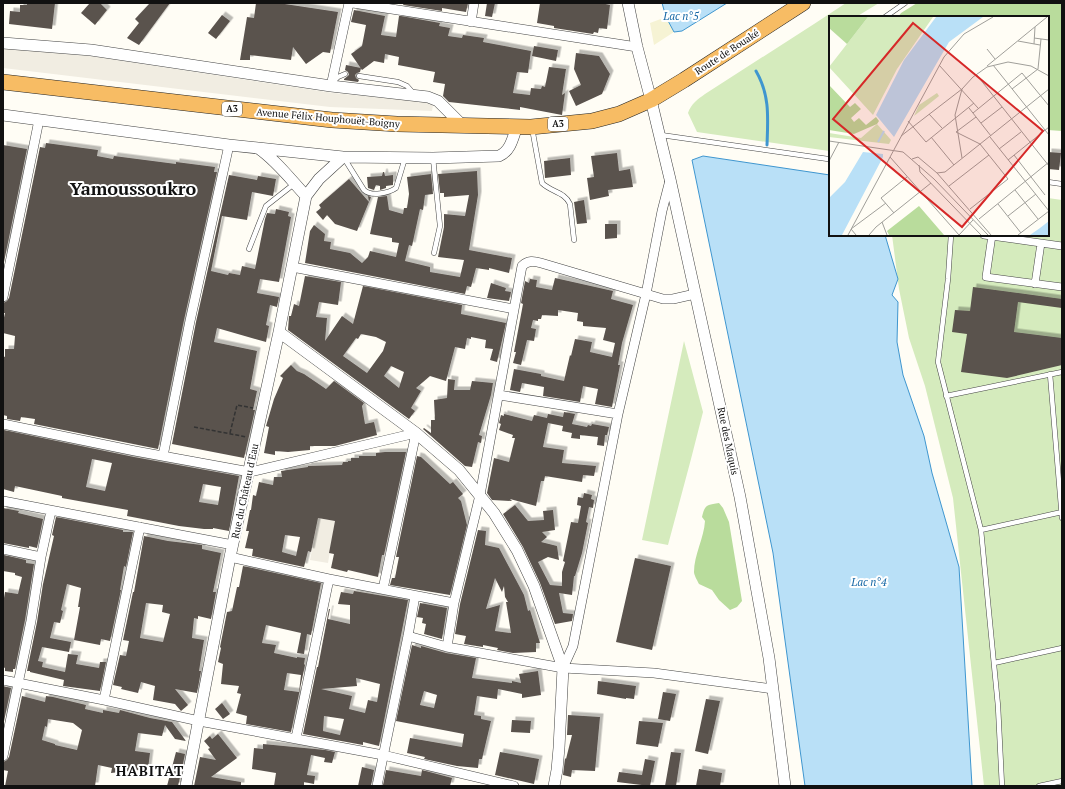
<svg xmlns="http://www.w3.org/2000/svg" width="1065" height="789" font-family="'PT Serif',serif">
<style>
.farmland{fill:#f6f3d4}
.green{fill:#d5ebbd}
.forest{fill:#b9dc9c}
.plaza{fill:#f1ede2}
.water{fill:#b9e0f7;stroke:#3f96cf}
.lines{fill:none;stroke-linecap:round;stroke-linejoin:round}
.stream{stroke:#3f96cf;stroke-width:3}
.building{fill:#5a524d;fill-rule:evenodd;filter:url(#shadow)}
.service-casing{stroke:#444;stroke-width:5.5}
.pedestrian-casing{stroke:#444;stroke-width:8}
.minor-casing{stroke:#444;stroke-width:10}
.tertiary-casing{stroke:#444;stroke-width:12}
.trunk-casing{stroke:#222;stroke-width:16}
.path{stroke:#333;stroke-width:1.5;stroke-dasharray:4 2;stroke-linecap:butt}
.service{stroke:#fff;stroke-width:4.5}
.pedestrian{stroke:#fff;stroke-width:7}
.minor{stroke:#fff;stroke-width:9}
.tertiary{stroke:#fff;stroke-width:11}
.trunk{stroke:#f7bc64;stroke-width:15}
.labels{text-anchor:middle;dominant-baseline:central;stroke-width:4;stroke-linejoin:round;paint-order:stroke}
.shield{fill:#fff;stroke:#585858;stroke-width:1}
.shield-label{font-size:9px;font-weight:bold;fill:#111}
.street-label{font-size:10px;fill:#111;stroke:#fff}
.water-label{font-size:11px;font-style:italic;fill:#1768a6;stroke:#fff}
.district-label{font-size:14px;font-weight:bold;letter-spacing:1px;fill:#111;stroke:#fff}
.town-label{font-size:18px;font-weight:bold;fill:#111;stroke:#fff}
.inset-river{fill:none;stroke:#b9e0f7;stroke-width:2}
.inset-road{fill:none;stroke:#a09f9a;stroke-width:1}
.view{fill:#d62828;fill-opacity:0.15;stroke:#d62828;stroke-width:2}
.inset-edge{fill:none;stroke:#111;stroke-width:2}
</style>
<defs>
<filter id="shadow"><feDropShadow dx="3.5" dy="-3.5" stdDeviation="0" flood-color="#0004"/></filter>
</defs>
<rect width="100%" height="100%" fill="#fffdf5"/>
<!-- farmland -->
<path class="farmland" d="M666,17L674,32L654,45L650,23Z"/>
<!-- green -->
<path class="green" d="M846,3H879L856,17H830L829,151L697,132L688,113C691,104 698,99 705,94L814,24Z
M1048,198L1062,200V786H984L953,498L925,386L909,338L899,289L892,235H1048Z
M684,341L703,412L691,459L668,545L642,540Z"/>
<!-- forest -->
<path class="forest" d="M917,3H1062V131L1048,130V17H898L901,13Z
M719,503L723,508L729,522L742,601L737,607L730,610L719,600L712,590L699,584C697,580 694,575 694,572C694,555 704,538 705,521L702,517C705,504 707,505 719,503Z"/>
<!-- plaza -->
<path class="plaza" d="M3,48L90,56L333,93L427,102L433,105L432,111L330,107L3,68Z
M318,518L335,521L328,563L310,560Z"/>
<!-- water -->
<path class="water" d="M662,3H727L682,31L674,32L666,17Z
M703,156L830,175V235H885L898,279L892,295L898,302L897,342L903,375L924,436L932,473L959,567L972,786H805L773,553L692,160Z"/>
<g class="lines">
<!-- stream -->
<path class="stream" d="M756,71C770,95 768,118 767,145"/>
</g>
<!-- building -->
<path class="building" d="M27,3H55L52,29L9,24L10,11L20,12V5H27Z
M90,3H100L107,10L95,25L81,13Z
M150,3H170L139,45L127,38L139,23L135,19Z
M256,3H278L338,12L330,53L323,52L306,64L293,47L291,60L250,55V60H240L247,17L254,18Z
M404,3H468L466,12L442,8V11L403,5Z
M487,3H495L492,17L485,16Z
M540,3H601L610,5L607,29L599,28L598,33L594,32L593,34L554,28V26L537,23Z
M354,10L385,16L381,35L396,37L399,16H401L440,23L439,26L450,28L448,36L462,38L463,35L484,38L483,42L531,51L528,73L517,72L513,93L530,95L531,88L540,89H541L542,86L545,87L549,67L566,69L562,95L565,93L562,115L520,107V110L449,102L443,96L445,84L433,82L435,72L398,65L399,57L385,54L384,63L374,61L362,70L351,54L362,46L366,25L351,22Z
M222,15L230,21L216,39L208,33Z
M534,46L558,50L556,61L532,56Z
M576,53L599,56L610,74L602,94L576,106L569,91L581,85L574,69Z
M346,65L361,68L360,72L357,73L355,75L356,78L359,80L358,82L344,80V79L349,75L348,72L345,70Z
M46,143L98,150L97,156L113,159L114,156L176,164V162L215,167L214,172H217L184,320L158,449L34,424L35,419L21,417L20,421L7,419V416L3,415V356L5,357V349H14L15,336L3,333V322L5,313H3V303L7,301L9,298L40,147L45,148Z
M3,145L27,149L3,267Z
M1048,152L1061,153L1059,170L1048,169Z
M617,153L619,171L630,169L633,187L608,190L609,196L590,200L587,178L594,177L591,156Z
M570,158L571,175L545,178L544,161Z
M477,171L478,195L469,250L512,258L509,273L489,268V270L476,268L471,287L467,286L465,294L305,263L310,231L314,225L325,234L324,241L331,242L330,249L350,253L362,263L368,257L370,251L396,257L399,243L392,242V238L370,234L378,197L387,196L389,210L403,214L404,208H407L409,194L407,177L431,174L433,194L425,195L423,210L420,209L412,246L409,245L405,261L430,267V272L460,277L464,260L438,257L444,227V214L465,216L469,195L444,197V193H440L438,174Z
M383,172H384L385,176L393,175V185L386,186V188L380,190V186L376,185L374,190L368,188L367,177L382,176Z
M229,175L257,180L258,176L276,179L273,196L252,192L247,220L222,216L211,271L228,275L229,273L240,275L242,266L255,269L265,219L267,213L275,214L276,209L289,212L288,216L291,217L279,282L260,279L257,293L279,297L277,307L270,305L266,325L269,326L266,342L217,328L214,342L257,351L250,389L257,391L253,410H255L244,458L172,444L196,322Z
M349,179L369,202L368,196L371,197L357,231L335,224L327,215L323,220L316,212L321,208L319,205Z
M584,200L587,223L577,224L574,202Z
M605,224H617V238L605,239Z
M305,276L341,282L338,305L319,302L316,317L327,318L325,341L342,316L353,324L363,286L462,305L461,314L506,323L497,362L490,360L493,349L485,348L486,340L471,337V339L467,338L465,349L455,347L446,381L430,376L416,388L421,391L411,408L415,411L409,419L288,330L289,316H291L294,304L299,306ZM361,334L376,337L386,342L383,351L367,373L343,356L356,338L358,339ZM391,366L404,372L399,388L384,376Z
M555,278L613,291L611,299L633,305L622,343L618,365H620L612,407L595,404L598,389L583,386L580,402L543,396L544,387L522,383L520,392L510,390L514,369L541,374V376L564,381L570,355L571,356L575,339L592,342L590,352L612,357L615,343L603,340L606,328L583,326V322L577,321L578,313L558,310V316L542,315L541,319H538V321L533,320L531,328L536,329L534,341L527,340L521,365L513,363L516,352H514L523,304L521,303L525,281L529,283L530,279L537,280L536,287L552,290Z
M491,283L506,288L505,291L511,292L509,301L487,298Z
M973,287L1062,299V308L1018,302L1014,332L1062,338V365L1007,378L961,372L967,334L952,332L955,310L970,311Z
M291,365L297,371L304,374L326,389L334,381L364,403L362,406L365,424L374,422L377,435L335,446H310V450L288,452L275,451V455L264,453L269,427L266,426L274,399L283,378L280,376Z
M448,379L455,380L454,390H470L472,381L493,383L491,395L479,435L482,436L481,443L478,442L472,467L465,466L423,429L424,428L431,433V420H435L434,400L447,398Z
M564,412L575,414L572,424L587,427L588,425L591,426L592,424L609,427L607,435H605L604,446L597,445L598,437L580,435V439L571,438L572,433L562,431L563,426L548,423L543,447L564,450L562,463L596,466L594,476L583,475L582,482L545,476L544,481H541L536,506L510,499L512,501L492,500L487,493L494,458L509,462L515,438H512L513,435L499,430L501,424L499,423L501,415L504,416V414L532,421L534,415L547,418L548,414L563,417Z
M4,430L134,457L239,476L229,531L213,528V529H204L179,526L127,516L128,510L62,498V496L15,486L14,492L3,489ZM92,459L112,463L105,491L86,487ZM203,484L221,487L218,505L199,502Z
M385,452H406L384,555H382L378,577L348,570L347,572L331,568L334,554L329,553L335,521L318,518L311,552L308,551L304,567L252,556L253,549L245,548L249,531H246L250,510H251L253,495L256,496L259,482L273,485L274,477H282L281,471L308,467V466L342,465L343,462H348V461H351V458H359V456H376V453ZM285,535L300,537L296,556L282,552Z
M417,456L421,457L450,484L453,482L463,494L458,498L461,501L467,525L450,595L390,585L392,578H395L397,567L399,557H396Z
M584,493L592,495L591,499L594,500L593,508L589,507L586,522L588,523L582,553L575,576H574L572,595L559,593L563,613L573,614L572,621L555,624L540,583L523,547L503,514L515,505L528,521L544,520L543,511L553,510L555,530L542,532L547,537L541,542L557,546L559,560L548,557L538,562L550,585L562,586V572L565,562L563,561L571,522L578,523L581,506L577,505L578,497L583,498Z
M3,508L19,511L18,513L43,519L37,548L29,546V548L3,543Z
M56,517L123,530V532H133L126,567L124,566L120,590H121L110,641L101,639L100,645L74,640L80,607H78L81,588L67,584L61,610L63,611L60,623L54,622L50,638L71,642L69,652L42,647L38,661L43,662L42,667L65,672L68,654L78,655L76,664L99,668L100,662H106L100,691L63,686L64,680L30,672V671H27L37,622L43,584L54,536L52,535Z
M478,530L486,531L485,545L499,548L524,595L528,611L530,610L540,643H536V652L513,653L497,650L498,648L483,645V647L464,644L466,636L455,634L460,604ZM495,578L502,592L504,586L505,597L508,602H506L511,633L495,631L500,605L486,609Z
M144,536L168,541L202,545V549L221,553L213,592H216L211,619L198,616V619L194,618L192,638L204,640L199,671H201L197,693L175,689L188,705L181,711L175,704L153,700L155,686L141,682L138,693L121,689L122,687L113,685L120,655L126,656L129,641L123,640L133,592H134ZM146,603L163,605L162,612L170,614L163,642L140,638Z
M4,555L26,560V563L34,564L25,620L15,669H13V672L5,671V668L3,667V604L5,592L18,594L22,577L15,575V573L3,571Z
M635,558L671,566L652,650L616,642Z
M243,566L321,583L311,635L307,634L304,654L297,653L301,633L266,625L262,643L276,645L274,653L297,658V657L305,658L304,664L305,665L291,732L246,724L247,716L236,713L241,694L237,693L239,686L221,684L223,664L218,662L221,648L220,647L227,612L232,611L237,587H239ZM287,673L301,675L299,692L284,690Z
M354,591L408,600L379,746L363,742V745L303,734L317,667H318L329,609H330L328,619L350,624V605L338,604L341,592L353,594ZM356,678L380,684L377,702L368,700L365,713L349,709L352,696L321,689L357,686ZM324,716L344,719L340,735L323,731Z
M420,603L447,608L442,639L424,634L426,624L422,623L423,618L417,617Z
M412,645L421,648V646L446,653L476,658L472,678L512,683V681L521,683L519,674L538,671L541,695L522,698V694L498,689L497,699L477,696L474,715L481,716V719L491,721L482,759H479L478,768L457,766L424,759L425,757L407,753L410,738L462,747L464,734L396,721ZM424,691L437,695L434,708L420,705Z
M598,681L636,686L634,699L626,698V699L597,694Z
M3,686L11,688L3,726Z
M663,692L676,694L670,721L658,719Z
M22,696L45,702L46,696L53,697L86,705L85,709L103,713V710L119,713L120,710L150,718L172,722L186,741L175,739L165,725L162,736L138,733L135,751L150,753L148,769L111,773L112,768L98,765L95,786H5L8,771L3,770V762L7,760L9,757ZM48,719L73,723L82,730L77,750L55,745V744L42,740L45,726L47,727Z
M706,699L720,701L708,754L695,751Z
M222,703L230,714L223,719L215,709Z
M568,715L600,717L595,771L572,770L571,777L563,775L565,758L566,759L572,735H567Z
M512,720L531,721L530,733L511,732Z
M639,721L663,723L658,747L636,744Z
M218,734L237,758L211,777L241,782V786H194L200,757L216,760L208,749L210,748L204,741L210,736L212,739Z
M263,744L325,750L335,752L332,763L324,762L325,758L311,755L307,775L315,776L314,784L304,782V786H274L276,773L252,769L254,748L263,749Z
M176,752L185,754L181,773L178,786H167Z
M500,752L539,759L534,784L495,775Z
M671,752L681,753L676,786H665Z
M645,759L655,761L650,786L617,782L619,772L642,775Z
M362,767L374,770L371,786H358Z
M699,769L722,773L720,786H696Z
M386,770L421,776L422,770L452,778L450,786H386L383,785Z"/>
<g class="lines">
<defs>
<path id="service" d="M885,17L905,3
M359,76L398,82L407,86L414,94
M333,82L338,77L345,74
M532,128L542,183C551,192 565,192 570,204L574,240
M661,135L828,159
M344,158L364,190C371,197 389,193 396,188L405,158
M433,158L440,226L434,253
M1048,182L1062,184
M951,235L948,279L938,362L981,530L998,706L1002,786
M249,249L266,206L294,184
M1050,374L1062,518
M946,396L1062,372
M981,530L1062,512
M994,663L1062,648
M1039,786L1062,781"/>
<path id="pedestrian" d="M984,235L1062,246
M992,235L986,277L1062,287
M1035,284L1041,243"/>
<path id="minor" d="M353,3L637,47
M471,22L474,3
M331,86L349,3
M292,267L514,309
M3,297L39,120
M499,395L618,414
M3,424L135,451L250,472L416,433L383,589
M163,456L190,321L229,145
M3,501L233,545
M3,549L41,557
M230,557L329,579L454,603
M408,636L447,647L563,668L654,673L773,689
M447,647L454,603L480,495L522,266C528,260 534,261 541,263L663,299H673L695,294
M563,668L573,646L618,414L646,294L662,211L670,180
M3,680L104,700L199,721L383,755L514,786
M104,700L140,527
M296,738L329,579
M3,756L31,621L41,557L51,511
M377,786L408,636L415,596"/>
<path id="tertiary" d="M628,3L637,47L651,100L670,179L740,497L769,658L785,786
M3,43L91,50L331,86L428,97L438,101L462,125
M3,115L229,145L343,157L433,158L499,156C511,151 513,137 517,126
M258,148C277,161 291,180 306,196
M279,332L416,433L459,470L494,513L517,550L534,586L563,668L559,748L557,770L554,786
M186,786L230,557L279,332L306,196L319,179L343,157"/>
<path id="trunk" d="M3,82L332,120L397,124L531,127L592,121L619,114L651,100L684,80L803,3"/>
</defs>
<!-- service casing -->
<use href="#service" class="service-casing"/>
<!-- pedestrian casing -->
<use href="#pedestrian" class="pedestrian-casing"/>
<!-- minor casing -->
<use href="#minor" class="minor-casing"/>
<!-- tertiary casing -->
<use href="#tertiary" class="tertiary-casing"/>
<!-- trunk casing -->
<use href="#trunk" class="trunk-casing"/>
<!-- path -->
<path class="path" d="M194,427L247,437
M230,433L237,405L253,408"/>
<!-- service -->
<use href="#service" class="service"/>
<!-- pedestrian -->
<use href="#pedestrian" class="pedestrian"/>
<!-- minor -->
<use href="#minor" class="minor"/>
<!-- tertiary -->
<use href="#tertiary" class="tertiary"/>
<!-- trunk -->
<use href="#trunk" class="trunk"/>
</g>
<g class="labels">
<!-- shield labels -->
<g class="shield">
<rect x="222" y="102" width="20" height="14" rx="3"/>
<rect x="548" y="117" width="20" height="14" rx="3"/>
</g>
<g class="shield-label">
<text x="232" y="109">A3</text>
<text x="558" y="124">A3</text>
</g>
<!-- street labels -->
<g class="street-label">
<text transform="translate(727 52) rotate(-33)">Route de Bouaké</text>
<text transform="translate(328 118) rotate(5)">Avenue Félix Houphouët-Boigny</text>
<text transform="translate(728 441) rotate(78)">Rue des Maquis</text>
<text transform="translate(245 491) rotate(-78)">Rue du Château d'Eau</text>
</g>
<!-- water labels -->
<g class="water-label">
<text x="681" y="16">Lac n°5</text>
<text x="869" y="582">Lac n°4</text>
</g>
<!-- district labels -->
<g class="district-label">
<text x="150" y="770">HABITAT</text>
</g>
<!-- town labels -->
<g class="town-label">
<text x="133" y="188">Yamoussoukro</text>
</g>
</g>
<!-- overview -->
<g transform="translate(829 16)">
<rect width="220" height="220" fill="#fffdf5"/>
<path d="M39,1H104L68,53L44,99L0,51ZM108,77L110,80L85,100L90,89ZM48,108L62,124L60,128L0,121V117L32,122Z" fill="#d5ebbd"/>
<path d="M0,1H39L18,28L0,12ZM0,69L21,91L26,87L32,93L22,102L25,106L30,102L37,109L47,101L50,105L48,108L25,118L0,114ZM90,190L115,219H60L58,215Z" fill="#b9dc9c"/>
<path d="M107,1H154L120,26L65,121L47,99L75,44ZM34,136L54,138V141L13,219H0L1,181L16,166ZM220,205V219H201L211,212Z" fill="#b9e0f7"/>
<path class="inset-river" d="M49,126L55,115"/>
<path class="inset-road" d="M205,22L220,24M189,25L211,29M205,28L206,11M158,33L166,43M110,49L149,92M164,49L220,119M158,50L218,1M147,58L220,150M183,73L209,53L212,23M140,92L162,120M144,97L193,57L220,90M100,98L113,112M79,105L97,126L145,87M152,107L173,91M72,120L133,73M102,121L125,149M161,121L220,195M0,125L74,136L105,163L159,219M170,133L192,116M185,139L216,179M61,141L130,219M133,142L126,99L133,73L144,61L158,51L179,46L202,50L220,60M83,143L89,141L108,157L162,219M179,144L220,111M0,145L10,126M90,149L91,156L152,219M108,157L116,156L220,73M120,170L160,139M186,174L209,203M169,188L192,217M141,193L179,163L151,128L127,116L147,101M65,197L52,182L78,161M179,200L207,178M150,203L220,146M53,206L58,219M19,219L115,41L135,18L164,1M27,219L22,213L57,187M40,219L47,211L102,167M130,219L144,204M189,219L220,195"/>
<path class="view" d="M84,7L214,115L133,211L4,103Z"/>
<rect width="220" height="220" class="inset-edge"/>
</g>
<!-- border -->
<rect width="1065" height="789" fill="none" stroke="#111111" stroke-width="8"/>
</svg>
